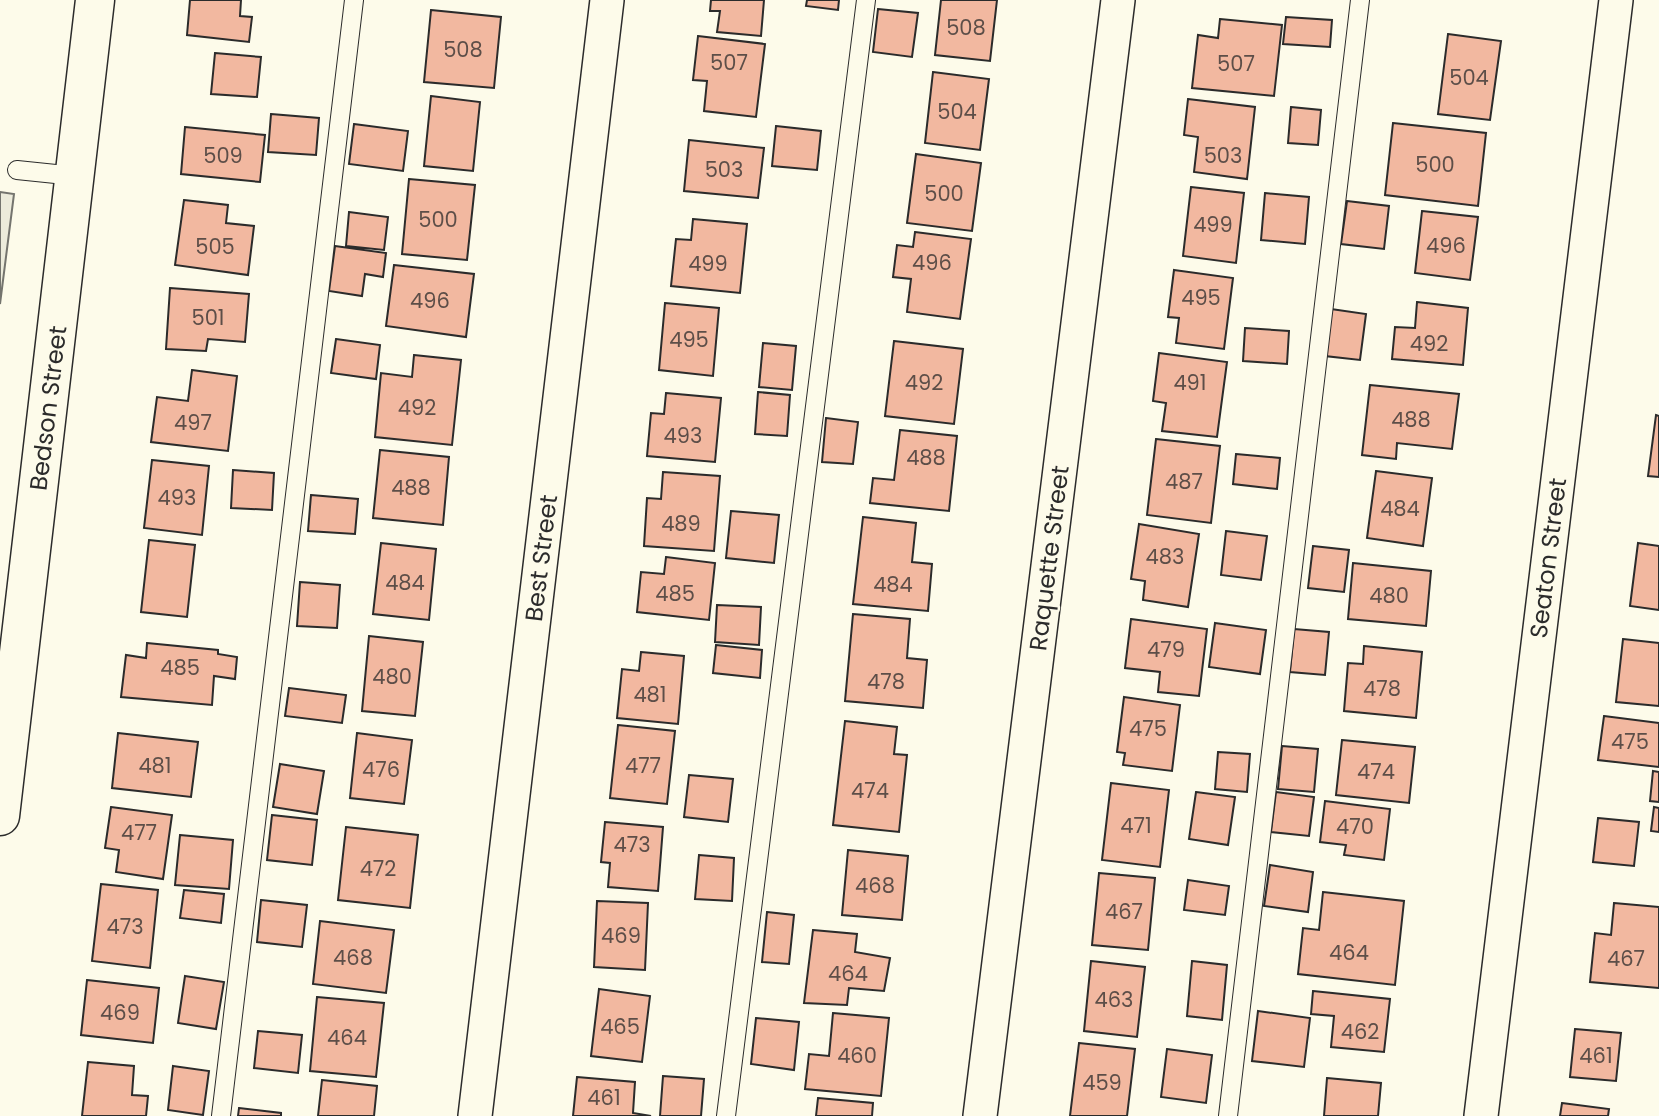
<svg xmlns="http://www.w3.org/2000/svg" width="1659" height="1116" font-family="Poppins,sans-serif">
<style>
.green{fill:#ecebdb;stroke:#74746e;stroke-width:2}
.building{fill:#f2b8a0;stroke:#2b2b2b;stroke-width:2}
.lines{fill:none;stroke-linecap:round;stroke-linejoin:round}
.service-casing{stroke:#2b2b2b;stroke-width:20}
.minor-casing{stroke:#2b2b2b;stroke-width:36}
.tertiary-casing{stroke:#2b2b2b;stroke-width:41}
.service{stroke:#fdfbea;stroke-width:18}
.minor{stroke:#fdfbea;stroke-width:33}
.tertiary{stroke:#fdfbea;stroke-width:38}
.labels{text-anchor:middle;dominant-baseline:central;stroke-width:5;stroke-linejoin:round;paint-order:stroke}
.number-label{font-size:21px;fill:#5d4e48}
.street-label{font-size:24px;fill:#2b2b2b;stroke:#fdfbea}
</style>
<rect width="100%" height="100%" fill="#fdfbea"/>
<!-- green -->
<path class="green" d="M0,192L14,194L0,304Z"/>
<!-- building -->
<path class="building" d="M190,0H241L240,16L252,17L249,42L187,35Z
M711,0H764L761,36L717,32L720,11H710Z
M807,0H839L838,10L806,6Z
M941,0H997L990,61L935,55Z
M878,9L918,13L912,57L873,52Z
M431,10L501,17L494,88L424,82Z
M1286,17L1332,20L1330,47L1283,44Z
M1220,19L1282,25L1274,96L1192,88L1198,35L1218,38Z
M1448,34L1501,41L1490,120L1438,114Z
M698,36L765,44L756,117L704,111L707,81L693,80Z
M215,53L261,57L257,97L211,94Z
M933,72L989,79L980,150L925,143Z
M431,96L480,102L473,171L424,166Z
M1188,99L1255,107L1247,179L1194,172L1198,137L1184,135Z
M1291,107L1321,110L1318,145L1288,143Z
M271,114L319,118L316,155L268,152Z
M1393,123L1486,133L1478,206L1385,195Z
M354,124L408,131L403,171L349,164Z
M776,126L821,131L817,170L772,166Z
M185,127L265,135L260,182L181,174Z
M689,140L764,148L758,198L684,191Z
M916,154L981,163L972,231L907,223Z
M409,179L475,185L467,260L402,254Z
M1191,187L1244,193L1236,263L1183,256Z
M1265,193L1309,197L1305,244L1261,240Z
M184,200L228,205L226,223L254,226L248,275L175,265Z
M1347,201L1389,206L1384,249L1341,244Z
M1422,211L1478,217L1470,280L1415,273Z
M349,212L388,217L384,250L346,246Z
M693,219L747,224L740,293L671,286L676,239L691,240Z
M915,232L971,239L960,319L907,312L911,279L893,277L897,245L913,247Z
M335,246L386,253L383,277L365,274L362,296L329,291Z
M394,265L474,274L466,337L386,326Z
M1174,270L1233,278L1224,349L1176,343L1179,318L1168,317Z
M170,288L249,294L245,342L208,339L206,351L166,349Z
M1417,302L1468,308L1463,365L1392,359L1395,327L1415,328Z
M665,303L719,308L713,376L659,370Z
M1331,309L1366,314L1360,360L1325,356Z
M1245,328L1289,331L1287,364L1243,361Z
M336,339L380,345L376,379L331,373Z
M894,341L963,349L954,424L885,416Z
M763,343L796,346L792,390L759,387Z
M1159,353L1227,362L1217,437L1162,431L1166,403L1153,401Z
M414,355L461,360L452,445L375,437L381,373L412,377Z
M192,370L237,376L228,451L151,442L157,397L188,401Z
M1370,385L1459,394L1452,449L1397,443L1396,459L1362,455Z
M758,392L790,395L787,436L755,434Z
M666,393L721,398L715,462L647,456L651,413L664,414Z
M1656,415L1659,416V477L1648,476Z
M826,418L858,422L853,464L822,462Z
M900,430L957,436L949,511L870,503L873,478L894,480Z
M1156,439L1220,446L1211,523L1147,515Z
M380,450L449,457L443,525L373,518Z
M1236,454L1280,458L1277,489L1233,484Z
M152,460L209,466L202,535L144,528Z
M233,470L274,473L272,510L231,508Z
M1376,471L1432,478L1423,546L1367,538Z
M663,472L720,476L714,551L644,546L647,498L661,499Z
M311,495L358,499L355,534L308,531Z
M731,511L779,515L774,563L726,558Z
M863,517L916,523L912,562L932,564L928,611L853,604Z
M1139,524L1199,534L1188,607L1143,600L1145,581L1131,579Z
M1226,531L1267,536L1261,580L1221,575Z
M149,540L195,545L187,617L141,612Z
M381,543L436,549L429,620L373,614Z
M1638,543L1659,546V610L1630,606Z
M1313,546L1349,550L1344,592L1308,588Z
M666,557L715,563L709,620L637,612L641,572L664,574Z
M1353,563L1431,571L1426,626L1348,619Z
M300,582L340,585L337,628L297,626Z
M717,605L761,607L759,645L715,642Z
M853,614L910,619L907,658L927,660L923,708L845,701Z
M1131,619L1207,629L1199,696L1158,692L1160,672L1125,668Z
M1215,623L1266,630L1260,674L1209,667Z
M1294,629L1329,632L1325,675L1290,672Z
M369,636L423,642L415,716L362,711Z
M1623,639L1659,643V706L1616,702Z
M147,643L218,650V654L237,657L235,679L214,676L212,705L121,697L126,655L146,658Z
M716,645L762,650L760,678L713,673Z
M1364,646L1422,652L1416,718L1344,711L1348,663L1363,664Z
M641,652L684,656L678,724L617,718L622,669L639,671Z
M289,688L346,695L342,723L285,716Z
M1124,697L1180,705L1172,771L1123,765L1125,753L1117,752Z
M1604,716L1659,723V767L1598,760Z
M845,721L897,727L894,754L907,755L899,832L833,825Z
M618,725L675,731L667,804L610,798Z
M118,733L198,742L191,797L112,788Z
M357,733L412,740L404,804L350,798Z
M1342,740L1415,747L1409,803L1336,795Z
M1282,746L1318,749L1314,792L1278,789Z
M1218,752L1250,754L1247,792L1215,789Z
M280,764L324,771L317,814L273,807Z
M1653,771L1659,772V802L1650,801Z
M689,775L733,779L728,822L684,817Z
M1111,783L1169,790L1160,867L1102,860Z
M1196,792L1235,797L1228,845L1189,839Z
M1276,792L1314,797L1309,836L1271,832Z
M1325,801L1390,809L1384,860L1344,855L1346,845L1320,842Z
M111,807L172,815L163,879L116,872L119,850L105,848Z
M1654,807L1659,808V832L1651,831Z
M272,815L317,820L312,865L267,860Z
M1598,818L1639,822L1634,866L1593,862Z
M605,822L663,827L658,891L608,887L610,863L601,862Z
M346,827L418,835L410,908L338,900Z
M180,835L233,840L229,889L175,885Z
M848,850L908,856L902,920L842,915Z
M699,855L734,858L732,901L695,899Z
M1270,865L1313,872L1308,912L1264,906Z
M1099,873L1155,878L1148,950L1092,945Z
M1188,880L1229,886L1225,915L1184,910Z
M101,884L158,890L150,968L92,961Z
M184,890L224,894L221,923L180,918Z
M1323,892L1404,901L1395,985L1298,974L1303,928L1319,930Z
M261,900L307,905L302,947L257,942Z
M597,901L648,903L645,970L594,967Z
M1614,903L1659,907V988L1590,982L1595,933L1611,935Z
M767,912L794,915L789,964L762,962Z
M320,921L394,930L386,993L313,984Z
M813,930L857,934L855,952L890,958L884,991L849,988L847,1005L804,1003Z
M1091,961L1145,967L1137,1037L1084,1031Z
M1192,961L1227,965L1222,1020L1187,1016Z
M185,976L224,982L216,1029L178,1023Z
M87,980L159,988L153,1043L81,1035Z
M599,989L650,996L642,1062L591,1056Z
M1313,991L1390,999L1384,1052L1331,1047L1334,1016L1311,1014Z
M317,997L384,1003L376,1077L310,1071Z
M1258,1011L1310,1018L1304,1067L1252,1061Z
M833,1013L889,1018L881,1096L805,1089L809,1054L829,1056Z
M756,1018L799,1022L794,1070L751,1064Z
M1575,1029L1621,1033L1616,1081L1570,1077Z
M258,1031L302,1035L298,1073L254,1068Z
M1079,1043L1135,1049L1127,1116H1070Z
M1167,1049L1212,1055L1206,1103L1161,1097Z
M88,1062L134,1066L132,1095L148,1096L146,1116H82Z
M173,1066L209,1071L203,1115L168,1110Z
M663,1076L704,1079L701,1116H660Z
M577,1077L635,1082L633,1113L651,1116H573Z
M1327,1078L1381,1083L1378,1116H1324Z
M322,1080L377,1086L374,1116H318Z
M818,1098L873,1103L872,1116H816Z
M1562,1103L1609,1109L1608,1116H1560Z
M239,1108L281,1113V1116H238Z"/>
<g class="lines">
<defs>
<path id="service" d="M17,170L75,176
M221,1116L354,0
M726,1116L866,0
M1228,1116L1360,0"/>
<path id="minor" d="M475,1116L607,0
M980,1116L1118,0
M1481,1116L1616,0"/>
<path id="tertiary" d="M0,816L95,0"/>
</defs>
<!-- service casing -->
<use href="#service" class="service-casing"/>
<!-- minor casing -->
<use href="#minor" class="minor-casing"/>
<!-- tertiary casing -->
<use href="#tertiary" class="tertiary-casing"/>
<!-- service -->
<use href="#service" class="service"/>
<!-- minor -->
<use href="#minor" class="minor"/>
<!-- tertiary -->
<use href="#tertiary" class="tertiary"/>
</g>
<g class="labels">
<!-- number labels -->
<g class="number-label">
<text x="966" y="27">508</text>
<text x="463" y="49">508</text>
<text x="729" y="62">507</text>
<text x="1236" y="63">507</text>
<text x="1469" y="77">504</text>
<text x="957" y="111">504</text>
<text x="223" y="155">509</text>
<text x="1223" y="155">503</text>
<text x="1435" y="164">500</text>
<text x="724" y="169">503</text>
<text x="944" y="193">500</text>
<text x="438" y="219">500</text>
<text x="1213" y="224">499</text>
<text x="1446" y="245">496</text>
<text x="215" y="246">505</text>
<text x="932" y="262">496</text>
<text x="708" y="263">499</text>
<text x="1201" y="297">495</text>
<text x="430" y="300">496</text>
<text x="208" y="317">501</text>
<text x="689" y="339">495</text>
<text x="1429" y="343">492</text>
<text x="924" y="382">492</text>
<text x="1190" y="382">491</text>
<text x="417" y="407">492</text>
<text x="1411" y="419">488</text>
<text x="193" y="422">497</text>
<text x="683" y="435">493</text>
<text x="926" y="457">488</text>
<text x="1184" y="481">487</text>
<text x="411" y="487">488</text>
<text x="177" y="497">493</text>
<text x="1400" y="508">484</text>
<text x="681" y="523">489</text>
<text x="1165" y="556">483</text>
<text x="405" y="582">484</text>
<text x="893" y="584">484</text>
<text x="675" y="593">485</text>
<text x="1389" y="595">480</text>
<text x="1166" y="649">479</text>
<text x="180" y="667">485</text>
<text x="392" y="676">480</text>
<text x="886" y="681">478</text>
<text x="1382" y="688">478</text>
<text x="650" y="694">481</text>
<text x="1148" y="728">475</text>
<text x="1630" y="741">475</text>
<text x="155" y="765">481</text>
<text x="643" y="765">477</text>
<text x="381" y="769">476</text>
<text x="1376" y="771">474</text>
<text x="870" y="790">474</text>
<text x="1136" y="825">471</text>
<text x="1355" y="826">470</text>
<text x="139" y="832">477</text>
<text x="632" y="844">473</text>
<text x="378" y="868">472</text>
<text x="875" y="885">468</text>
<text x="1124" y="911">467</text>
<text x="125" y="926">473</text>
<text x="621" y="935">469</text>
<text x="1349" y="952">464</text>
<text x="353" y="957">468</text>
<text x="1626" y="958">467</text>
<text x="848" y="973">464</text>
<text x="1114" y="999">463</text>
<text x="120" y="1012">469</text>
<text x="620" y="1026">465</text>
<text x="1360" y="1031">462</text>
<text x="347" y="1037">464</text>
<text x="857" y="1055">460</text>
<text x="1596" y="1055">461</text>
<text x="1102" y="1082">459</text>
<text x="604" y="1097">461</text>
</g>
<!-- street labels -->
<g class="street-label">
<text transform="translate(48 408) rotate(-83)">Bedson Street</text>
<text transform="translate(541 558) rotate(-83)">Best Street</text>
<text transform="translate(1049 558) rotate(-83)">Raquette Street</text>
<text transform="translate(1548 558) rotate(-83)">Seaton Street</text>
</g>
</g>
</svg>
